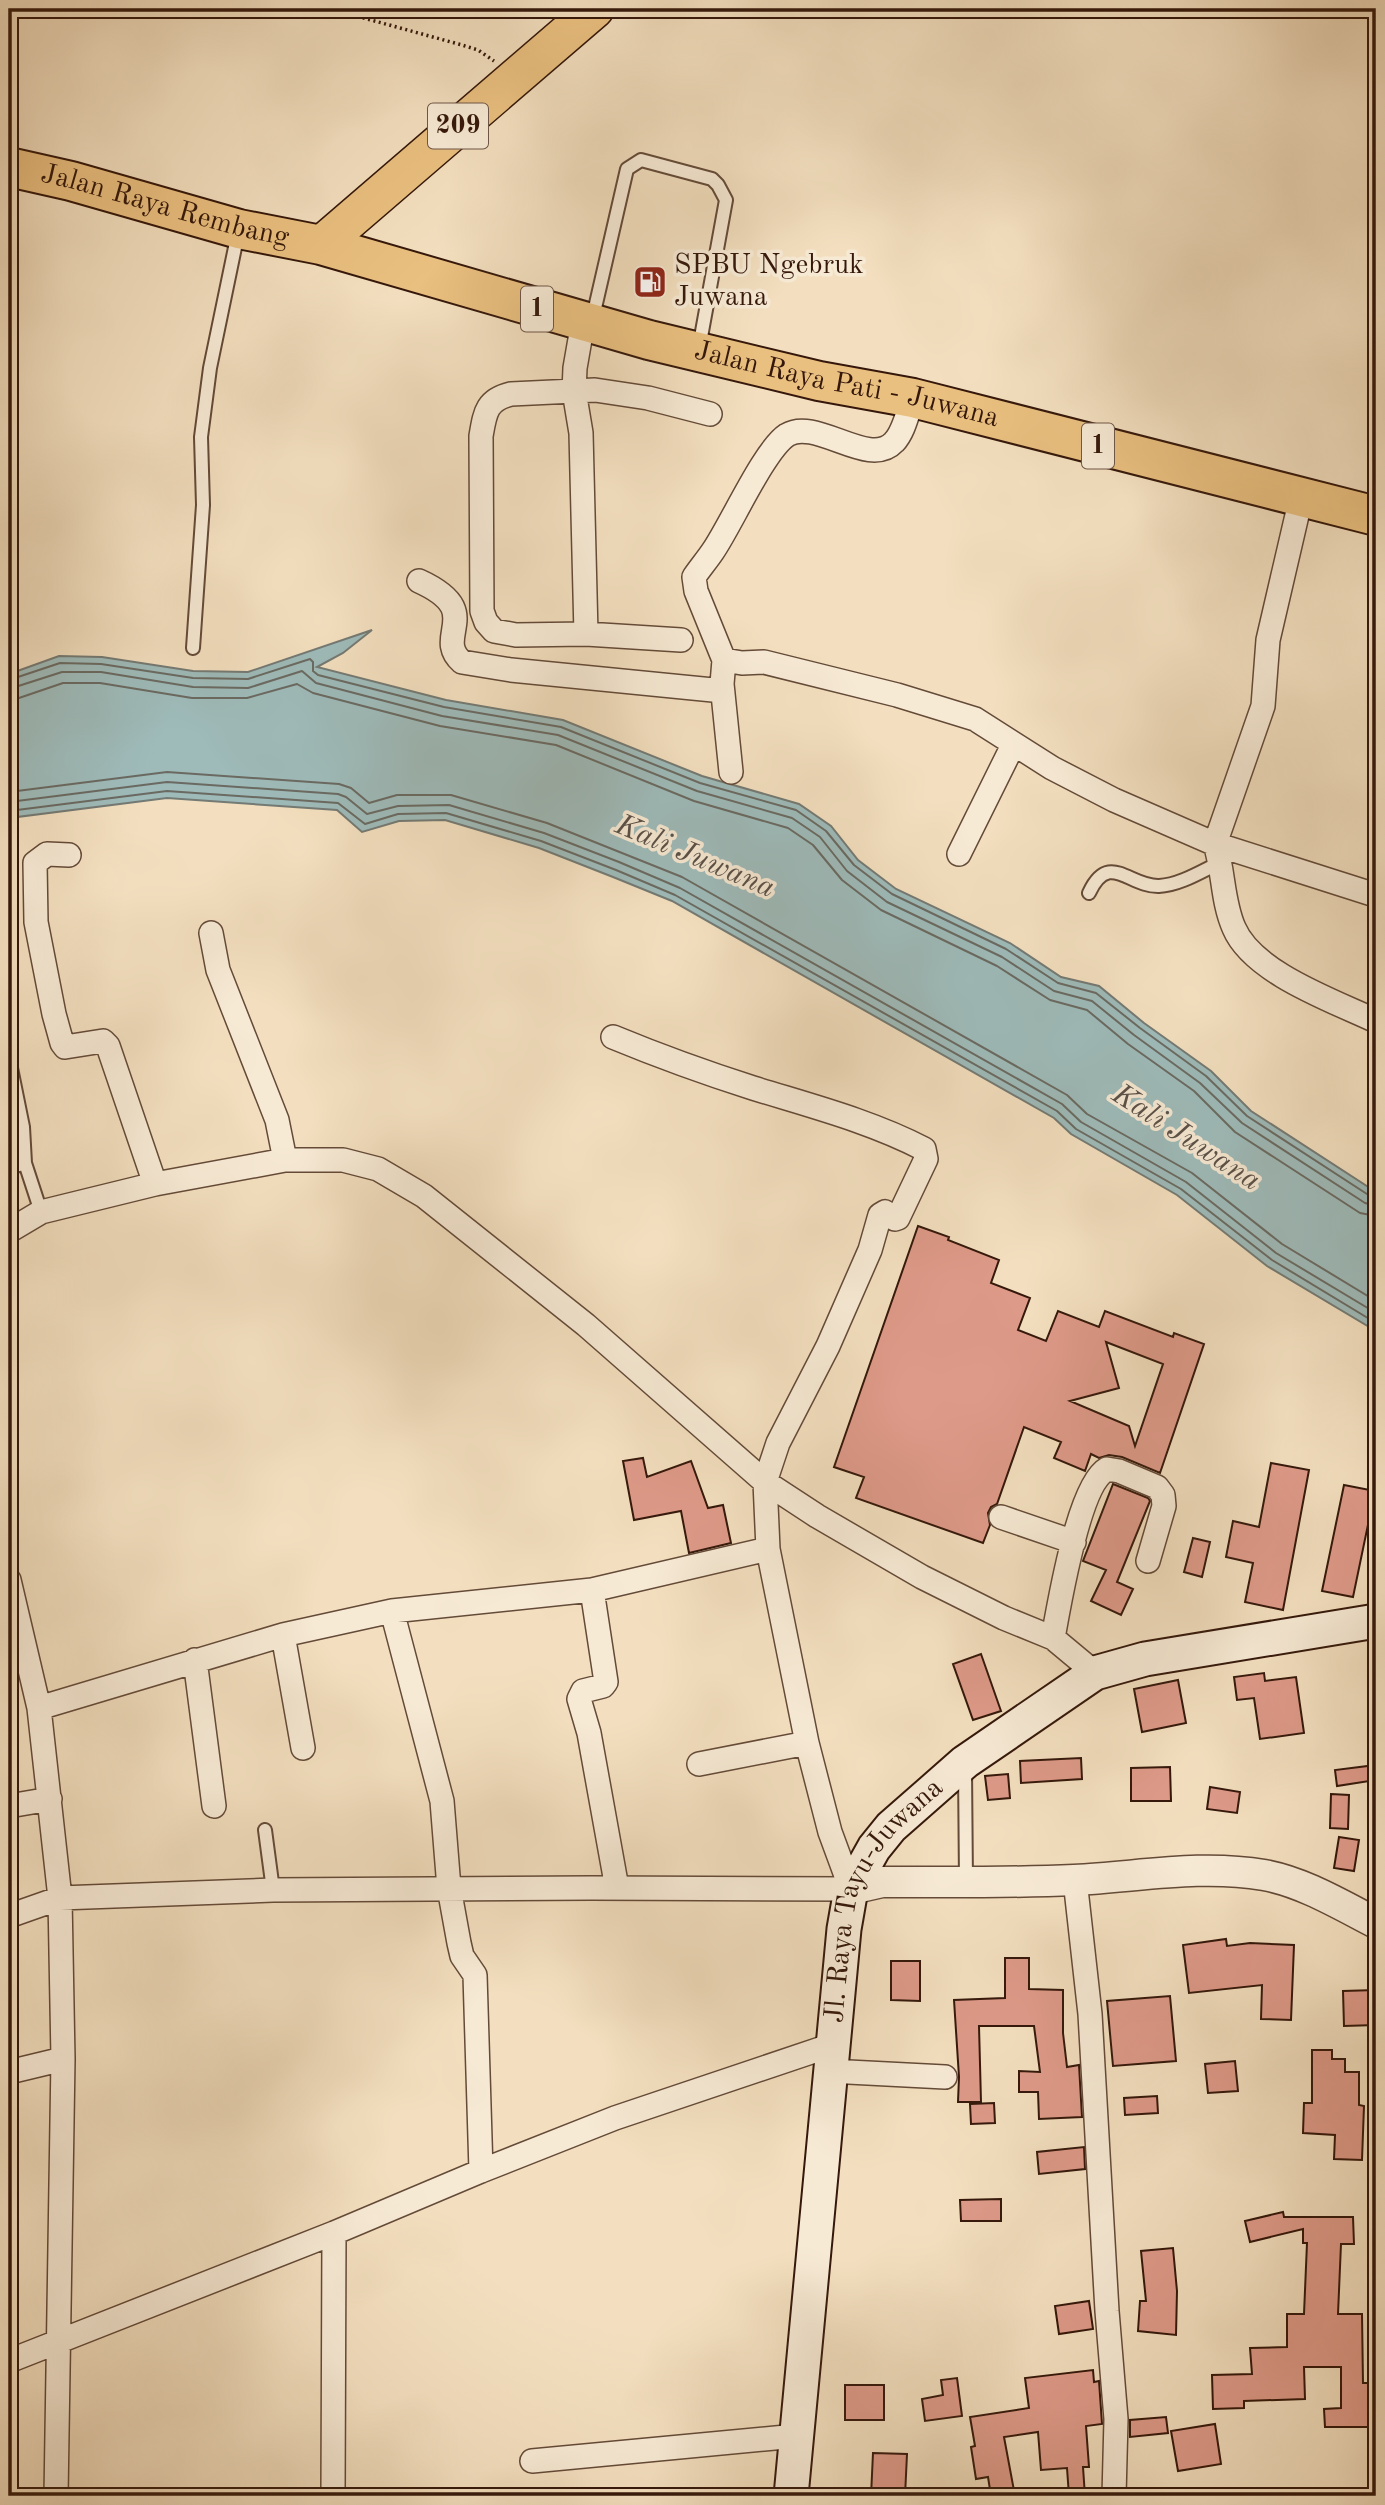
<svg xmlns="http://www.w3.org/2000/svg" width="1385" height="2505" font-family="'Old Standard TT',serif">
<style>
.water{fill:#9ebbba;stroke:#747a74;stroke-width:2}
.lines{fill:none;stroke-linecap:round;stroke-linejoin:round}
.shore{stroke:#6a6a62;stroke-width:2}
.building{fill:#de9a89;stroke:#35180b;stroke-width:2;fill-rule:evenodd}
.service-casing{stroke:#644a38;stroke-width:16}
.minor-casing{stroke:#644a38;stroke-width:26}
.tertiary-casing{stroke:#644a38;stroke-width:33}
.secondary-casing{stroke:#35180b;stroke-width:37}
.primary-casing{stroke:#35180b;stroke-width:40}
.trunk-casing{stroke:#35180b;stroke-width:42}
.path{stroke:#35180b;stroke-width:3.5;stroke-dasharray:2 3.5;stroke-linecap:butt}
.service{stroke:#f7ead5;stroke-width:12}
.minor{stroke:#f7ead5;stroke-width:23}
.tertiary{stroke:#f7ead5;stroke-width:30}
.secondary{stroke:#f7ead5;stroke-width:33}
.primary{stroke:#eac080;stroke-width:37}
.trunk{stroke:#eac080;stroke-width:38}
.labels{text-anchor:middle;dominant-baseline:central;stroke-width:7;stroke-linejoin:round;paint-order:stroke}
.shield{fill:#f7ead5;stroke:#6f5748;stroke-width:2}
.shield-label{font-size:26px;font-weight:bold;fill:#35180b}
.street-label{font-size:28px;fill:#35180b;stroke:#f7ead5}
.poi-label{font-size:28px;fill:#35180b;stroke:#f7ead5;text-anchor:start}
.water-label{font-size:30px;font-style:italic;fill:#5a5148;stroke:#f7ead5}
</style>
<rect width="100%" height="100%" fill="#f3dfbf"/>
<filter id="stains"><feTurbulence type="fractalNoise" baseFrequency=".00286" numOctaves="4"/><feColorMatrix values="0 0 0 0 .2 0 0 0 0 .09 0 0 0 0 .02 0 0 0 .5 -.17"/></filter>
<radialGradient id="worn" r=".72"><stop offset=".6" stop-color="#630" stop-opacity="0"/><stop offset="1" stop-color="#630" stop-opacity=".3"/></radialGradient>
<!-- water -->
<path class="water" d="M372,630L343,653L317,667L446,700L563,720L702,776L799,804L831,826L858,860L896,889L1010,943L1061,977L1099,986L1144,1023L1211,1071L1251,1111L1376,1192V1331L1267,1266L1177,1195L1071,1134L1054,1118L672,901L613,877L539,848L445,820L399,821L362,832L337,810L167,798L9,818V674L59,656L102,657L193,671L248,672Z"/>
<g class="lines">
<!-- shore -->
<path class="shore" d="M9,680L60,663L101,664L193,678L248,679L310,659L313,662V671L318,675L444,707L561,727L700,783L796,810L826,831L854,865L892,894L1006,949L1058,983L1096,993L1140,1028L1206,1076L1247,1116L1370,1196L1376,1197
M9,689L62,672H101L193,687L248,688L302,671L316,683L442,716L558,735L697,791L792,818L820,837L847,871L887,902L1002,957L1054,991L1092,1001L1134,1035L1200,1083L1242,1123L1365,1203L1376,1206
M9,699L19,698L63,683H100L192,698H247L297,684L313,693L440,726L556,745L694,801L788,828L813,845L842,880L881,910L997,966L1050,1000L1087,1010L1128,1044L1194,1091L1235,1132L1360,1213L1376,1216
M9,792L167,772L339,784L351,788L369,803L397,795H451L547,823L682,877L1067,1095L1087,1114L1192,1173L1282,1244L1376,1301
M9,802L167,782L338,794L346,797L367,814L398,806L449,805L544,833L619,862L680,888L1062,1104L1081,1122L1186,1182L1276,1253L1376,1313
M9,811L167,791L338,803L365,824L398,814L446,813L541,841L616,870L675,895L1057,1111L1076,1129L1181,1189L1272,1260L1376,1323"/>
</g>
<!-- building -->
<path class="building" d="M918,1226L949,1237L948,1240L999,1260L991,1283L1030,1298L1018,1330L1046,1341L1058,1311L1099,1327L1105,1311L1173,1337L1174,1333L1204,1344L1160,1473L1122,1457L1109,1455L1099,1458L1091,1454L1085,1471L1054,1458L1061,1442L1024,1427L997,1504L991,1507L988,1513L990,1525L983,1543L856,1498L864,1477L834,1467ZM1106,1342L1163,1364L1135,1446L1129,1426L1070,1401L1119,1388Z
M643,1458L647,1477L691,1461L708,1508L723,1505L731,1543L689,1553L681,1511L634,1520L623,1461Z
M1271,1463L1309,1470L1283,1610L1245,1602L1253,1563L1226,1557L1233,1521L1259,1527Z
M1113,1484L1148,1498L1150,1501L1117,1582L1133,1589L1121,1615L1091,1601L1106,1570L1083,1561Z
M1344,1485L1375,1491L1353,1597L1322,1591Z
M1193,1538L1210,1542L1202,1577L1184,1572Z
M981,1654L1001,1711L973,1720L953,1664Z
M1264,1673L1265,1681L1296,1677L1304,1733L1260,1739L1254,1698L1237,1700L1234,1677Z
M1178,1680L1186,1723L1142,1732L1134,1689Z
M1081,1758L1082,1779L1021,1783L1020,1761Z
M1376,1765V1780L1337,1786L1335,1770Z
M1170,1767L1171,1801H1131V1768Z
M1008,1774L1010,1798L988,1800L985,1776Z
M1210,1787L1240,1792L1237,1813L1207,1809Z
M1331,1794L1349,1795L1348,1829L1330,1828Z
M1339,1837L1359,1840L1354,1871L1334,1868Z
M1226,1939L1227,1946L1250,1943L1294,1945L1291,2020L1261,2019L1262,1985L1189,1993L1183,1945Z
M1005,1958H1029V1989L1063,1990V2033L1067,2067L1079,2065L1082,2117L1039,2119L1038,2092H1019V2071L1040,2072L1034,2026H979L981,2102H958L959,2077L954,2000L1005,1998Z
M891,1961H920V2001L891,2000Z
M1376,1990V2025L1344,2026L1343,1991Z
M1170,1996L1176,2061L1113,2066L1107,2001Z
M1312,2050H1332V2059H1345V2072H1359V2105L1364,2106L1362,2160L1334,2159L1335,2135L1303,2133L1304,2103H1312Z
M1235,2061L1238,2091L1208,2093L1205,2064Z
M1157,2096L1158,2113L1125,2115L1124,2098Z
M994,2103L995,2123L971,2124L970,2104Z
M1084,2147L1085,2169L1039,2174L1037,2152Z
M1001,2199V2221H961L960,2200Z
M1283,2212L1284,2217H1353L1354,2244H1341L1338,2314H1362L1363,2383H1372V2427H1325L1324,2409L1341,2408V2367H1304L1305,2399L1244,2401V2408L1213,2409L1212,2375L1252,2374L1250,2348L1287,2347V2314H1304L1307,2243H1303V2229L1250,2242L1245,2221Z
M1173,2248L1177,2291L1176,2335L1138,2331L1140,2301H1146L1141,2251Z
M1089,2301L1093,2329L1059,2334L1055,2306Z
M1093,2370L1094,2382L1099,2381L1102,2424L1086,2426L1089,2467H1083L1085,2496H1069L1067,2468L1041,2470L1038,2432L1004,2437L1015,2496H991L988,2477L976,2479L971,2447L975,2446L970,2417L1029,2408L1025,2378Z
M957,2378L962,2416L925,2421L922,2399L943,2395L941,2380Z
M845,2385H884V2420H845Z
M1166,2417L1168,2433L1130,2437V2420Z
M1215,2424L1221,2464L1178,2471L1171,2431Z
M873,2453L907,2454L905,2496H871Z"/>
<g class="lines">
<defs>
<path id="service" d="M592,321L627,169L641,160L712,179L718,185L726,200L699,348
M193,648L203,505L201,437L210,368L238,233
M1089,893C1109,850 1129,887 1159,886C1180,885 1202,871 1221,862
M9,1058L23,1127L25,1163L41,1212
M9,1168L25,1163
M965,1769L966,1882
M265,1830L273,1890"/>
<path id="minor" d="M583,322L575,368L574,391L581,433L586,634
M1301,498L1268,640L1263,706L1215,844C1224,871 1222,901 1234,928C1253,973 1334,1001 1376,1021
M419,581C487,612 432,636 462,662L511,670L713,690L722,684L724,660L742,663L764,662L897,695L975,719L1052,768L1114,800L1215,844L1372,894
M681,640L586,634L516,635L494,631L486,622L482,611L481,436C485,413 486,400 511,394L595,390L648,398L710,414
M724,660L696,591L694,577C700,568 707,560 713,551C731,525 764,450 787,435C816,417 869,469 894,442C904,432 908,411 913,398
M722,684L731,772
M959,854L1013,745
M69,855L47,854L35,863L36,922L54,1014L62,1043L65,1047L103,1041L108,1046L155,1184
M211,933L218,970L277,1120L285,1160
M9,1231L41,1212L155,1184L285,1160H343L378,1169L424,1196L586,1325L765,1482L817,1516L922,1577L1004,1618L1053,1638L1095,1673
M1001,1517L1074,1542
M9,1580L39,1708L60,1898L63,2059L56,2496
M592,1590L606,1682L603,1686L583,1691L579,1699L589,1733L617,1888
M392,1611L442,1801L449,1888L459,1943L462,1956L475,1975L481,2171
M1053,1638C1059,1605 1079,1484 1107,1469L1119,1471L1157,1487L1163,1495L1164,1506L1148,1561
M195,1660L214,1806
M39,1708L283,1635
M303,1748L283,1635L392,1611L592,1590L768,1549
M699,1764L807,1743
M9,1806L50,1799
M1075,1880L1090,2014L1107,2311L1116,2419L1114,2496
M9,1916L60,1898L273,1890L591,1888L851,1889L830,1832L807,1743L768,1549L765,1482L778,1443L828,1346L870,1250L880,1215L885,1212L895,1219L898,1218L926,1159L924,1149C870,1121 811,1106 753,1088C706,1073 659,1056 613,1037
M829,2071L945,2077
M9,2072L63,2059
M9,2361L334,2233L481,2171L615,2118L832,2045
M532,2461L796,2436
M333,2496L334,2233"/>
<path id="tertiary" d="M851,1889L882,1882C946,1882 1010,1883 1074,1880C1138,1877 1200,1864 1264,1875C1303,1882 1341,1905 1376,1923"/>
<g id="secondary">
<path id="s1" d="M791,2496L844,1929L851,1889L874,1848L891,1827L965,1762L1095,1673L1145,1659L1376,1621"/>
</g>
<path id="primary" d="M321,245L595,9"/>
<g id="trunk">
<path id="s2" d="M9,167L71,181L239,229L321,245L649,340L819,381L913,398L1376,516"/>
</g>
</defs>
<!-- service casing -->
<use href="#service" class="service-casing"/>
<!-- minor casing -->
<use href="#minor" class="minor-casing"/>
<!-- tertiary casing -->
<use href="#tertiary" class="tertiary-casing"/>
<!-- secondary casing -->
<use href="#secondary" class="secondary-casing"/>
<!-- primary casing -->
<use href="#primary" class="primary-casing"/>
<!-- trunk casing -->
<use href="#trunk" class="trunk-casing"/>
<!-- path -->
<path class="path" d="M331,9L462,45L478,50L494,61"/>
<!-- service -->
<use href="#service" class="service"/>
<!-- minor -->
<use href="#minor" class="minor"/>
<!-- tertiary -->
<use href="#tertiary" class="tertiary"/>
<!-- secondary -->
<use href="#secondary" class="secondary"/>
<!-- primary -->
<use href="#primary" class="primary"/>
<!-- trunk -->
<use href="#trunk" class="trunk"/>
</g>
<!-- icons -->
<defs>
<symbol id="fuel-square" viewBox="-11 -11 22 22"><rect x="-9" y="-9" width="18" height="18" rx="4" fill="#8f2418" stroke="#f7ead5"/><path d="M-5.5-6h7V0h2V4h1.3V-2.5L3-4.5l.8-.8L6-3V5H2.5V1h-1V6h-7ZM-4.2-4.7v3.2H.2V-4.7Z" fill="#fff"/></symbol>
</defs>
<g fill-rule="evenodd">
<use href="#fuel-square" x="631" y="263" width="38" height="38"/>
</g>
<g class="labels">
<!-- shield labels -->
<g class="shield">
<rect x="428" y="103.5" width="60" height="45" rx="5"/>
<rect x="521" y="286.5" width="32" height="45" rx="5"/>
<rect x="1082" y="423.5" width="32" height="45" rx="5"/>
</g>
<g class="shield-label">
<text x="458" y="126">209</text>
<text x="537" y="309">1</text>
<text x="1098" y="446">1</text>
</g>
<!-- street labels -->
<g class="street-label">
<text stroke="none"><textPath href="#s2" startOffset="161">Jalan Raya Rembang</textPath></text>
<text stroke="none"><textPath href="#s2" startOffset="866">Jalan Raya Pati - Juwana</textPath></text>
<text stroke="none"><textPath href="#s1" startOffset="612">Jl. Raya Tayu-Juwana</textPath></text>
</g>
<!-- poi labels -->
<g class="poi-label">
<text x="674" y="266">SPBU Ngebruk<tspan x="674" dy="32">Juwana</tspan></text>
</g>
<!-- water labels -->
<g class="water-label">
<text transform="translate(695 857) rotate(23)">Kali Juwana</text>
<text transform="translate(1186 1138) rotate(33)">Kali Juwana</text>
</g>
</g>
<!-- margin -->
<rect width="1385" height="2505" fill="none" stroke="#f3dfbf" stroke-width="35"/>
<rect x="10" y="10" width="1364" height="2484" fill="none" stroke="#35180b" stroke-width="3.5"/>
<rect x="18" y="18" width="1350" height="2470" fill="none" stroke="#35180b" stroke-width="2"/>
<rect width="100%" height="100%" filter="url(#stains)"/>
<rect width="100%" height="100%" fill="url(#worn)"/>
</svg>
